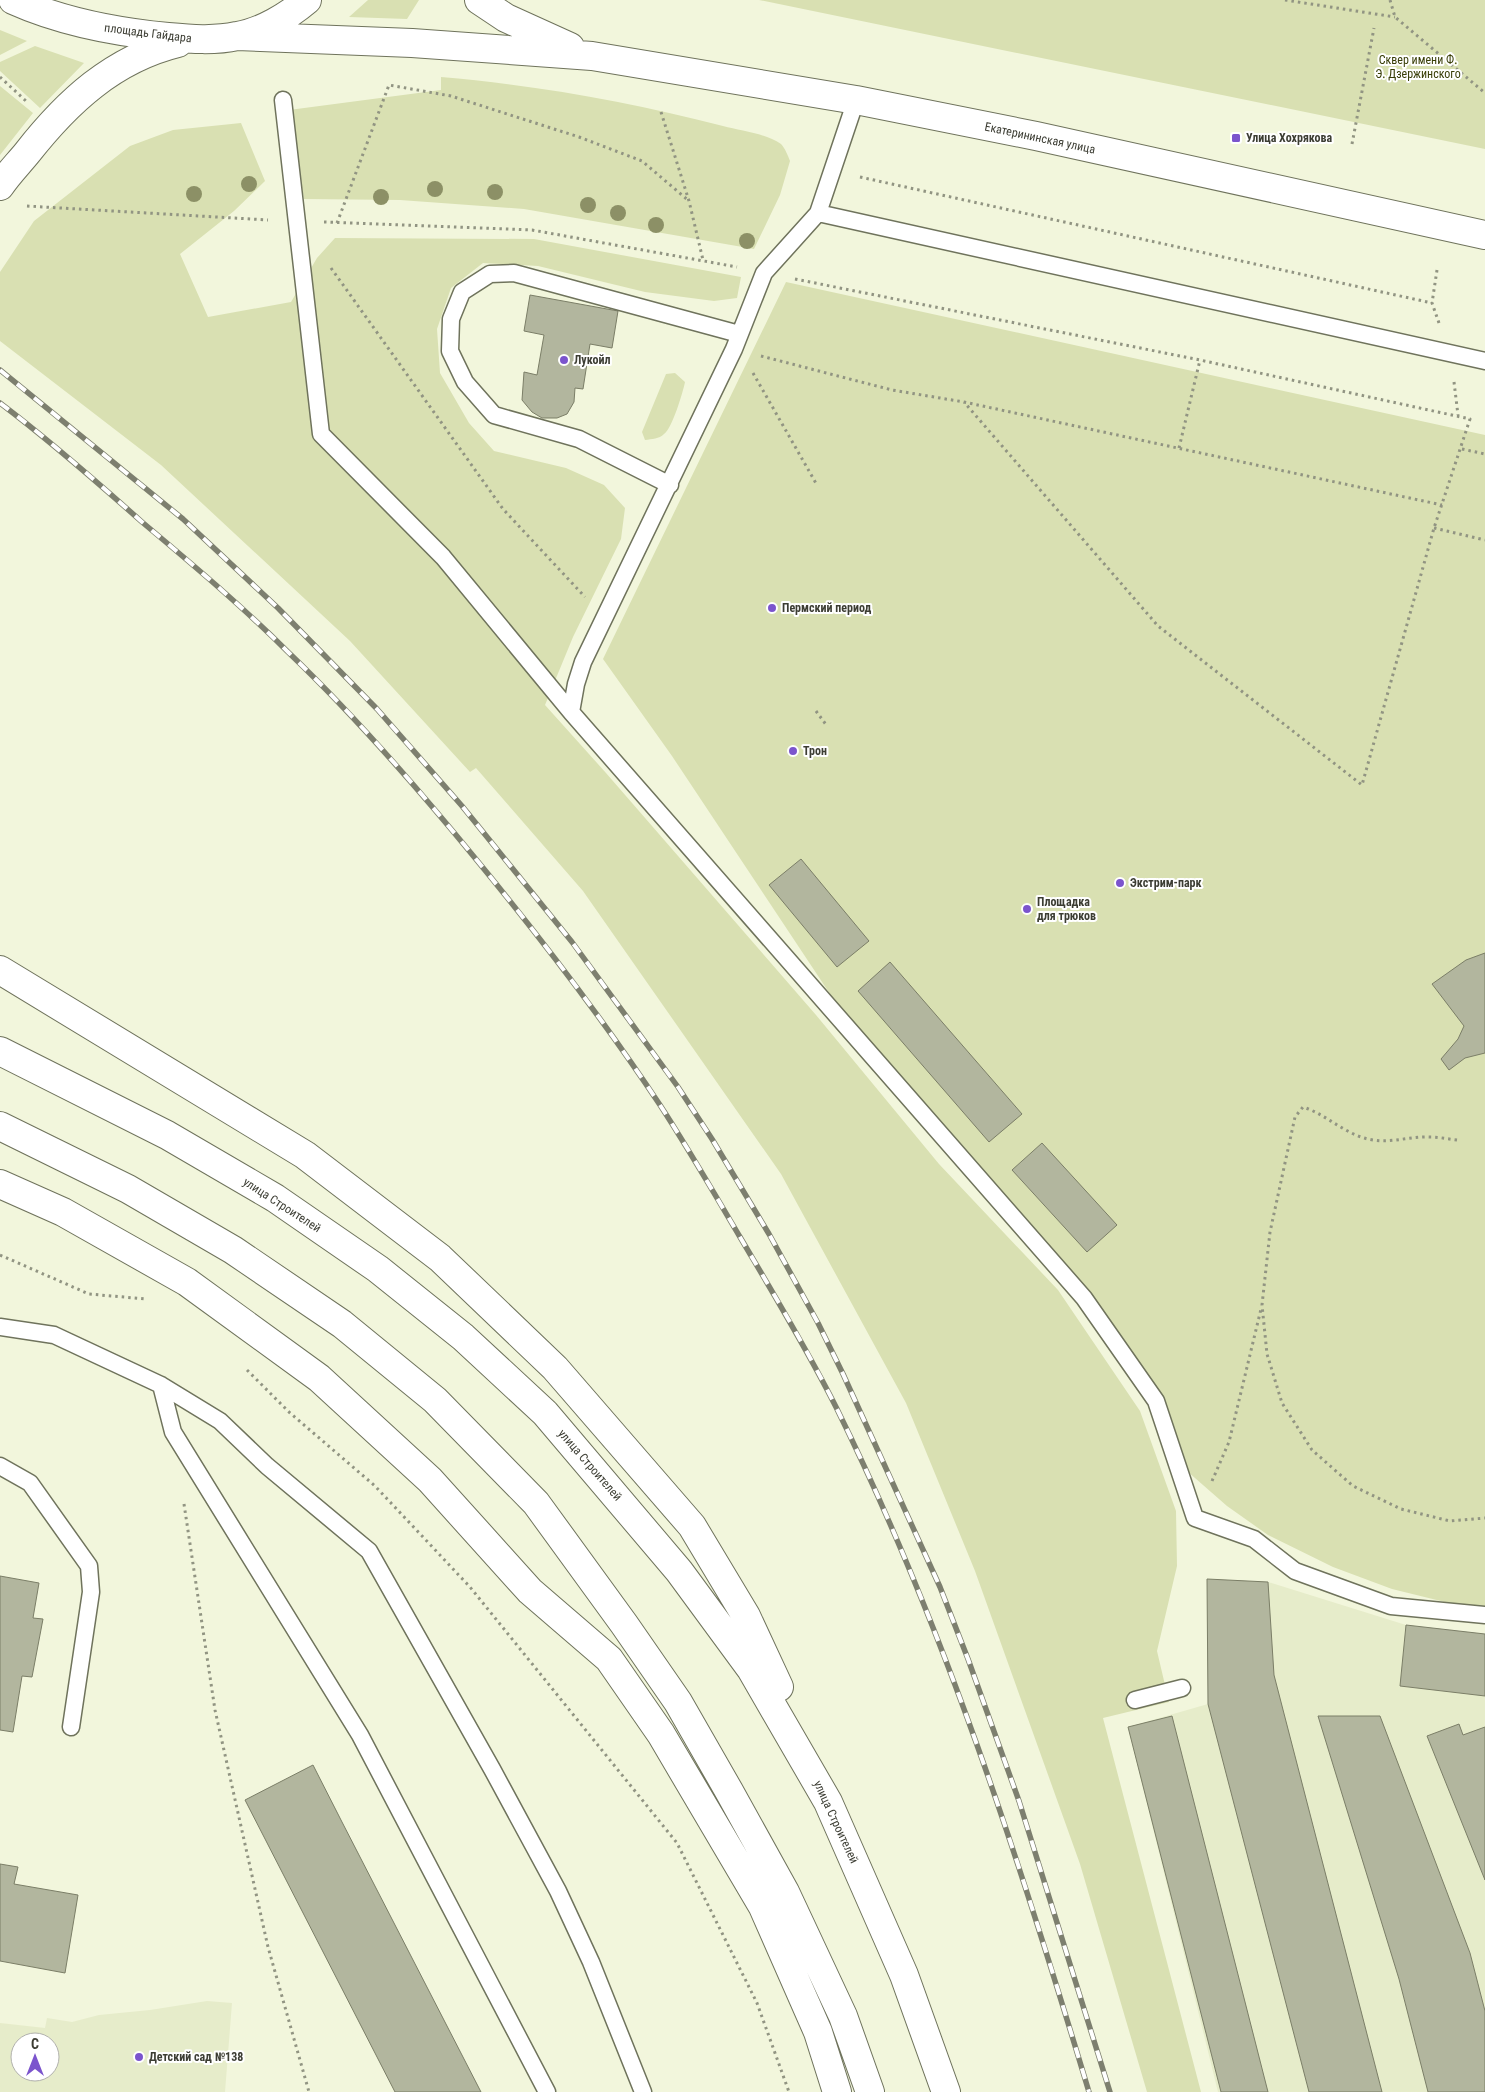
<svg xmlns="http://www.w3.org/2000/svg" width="1485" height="2092" font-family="'Roboto Condensed',sans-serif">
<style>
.built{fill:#e6ecca;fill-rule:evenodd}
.green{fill:#d9e0b2}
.building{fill:#b2b69e;stroke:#7b7e67}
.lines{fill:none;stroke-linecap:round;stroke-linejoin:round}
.service-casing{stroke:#6f735c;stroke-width:19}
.secondary-casing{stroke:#6f735c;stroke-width:30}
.primary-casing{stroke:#6f735c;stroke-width:30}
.path{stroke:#919482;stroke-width:3;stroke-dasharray:2.5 4;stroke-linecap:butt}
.service{stroke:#fff;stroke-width:16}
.secondary{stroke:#fff;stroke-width:28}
.primary{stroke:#fff;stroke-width:28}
.rail-casing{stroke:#7d7f6f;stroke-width:5.5}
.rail{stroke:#fff;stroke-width:4;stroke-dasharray:11;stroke-linecap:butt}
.tree{fill:#8c9066}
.poi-dot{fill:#7b54cd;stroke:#fff;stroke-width:2}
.labels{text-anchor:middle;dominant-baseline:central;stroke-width:4;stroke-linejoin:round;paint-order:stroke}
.street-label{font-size:12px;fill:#3c3d33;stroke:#fff}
.park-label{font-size:12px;fill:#383d06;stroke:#fff}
.poi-label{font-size:12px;font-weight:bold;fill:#3c3d33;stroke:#fff;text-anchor:start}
</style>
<rect width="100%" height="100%" fill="#f2f6dc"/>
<!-- built -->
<path class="built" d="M1207,1579L1268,1582L1406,1625L1485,1634V2092H1218L1128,1727L1208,1704Z
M207,2001L232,2003L225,2092H0V2023L45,2028L47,2018L72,2022L99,2015L150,2010ZM20,2042H50V2072H20Z"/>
<!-- green -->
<path class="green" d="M368,0H419L407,19L349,17Z
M759,0H1485V149Z
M0,30L27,41L0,55Z
M35,46L84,63L40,108L0,71V62Z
M441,77C535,85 632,102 723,126C741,131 765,133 781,144C785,148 788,156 790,161L780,195L754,249L524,209L400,200L304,199L289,110L441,90Z
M0,86L33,113L0,155Z
M241,123L265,181L234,211L180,254L208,317L291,302L317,258L335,238L534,239L741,277L737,298L714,301L645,292L538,266L483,263L451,288L437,329L440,373L469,423L494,451L566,468L604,485L625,508L621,539L573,637L545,705L606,773L816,1015L939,1164L1058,1290L1140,1411L1176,1511L1177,1566L1157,1651L1169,1702L1103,1718L1201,2092H1147L1080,1864L975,1571L906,1403L781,1174L583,891L476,768L470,772L350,641L161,465L0,341V272L34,221L130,146L173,130Z
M786,282L1485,435V1608L1453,1604L1392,1589L1333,1567L1268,1535L1227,1506L1187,1471L1162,1404L840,1009L672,756L603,659Z
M675,373L685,382C683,392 672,429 664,434C659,439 652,439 645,440L642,432L666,374Z"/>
<!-- building -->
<path class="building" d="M530,295L618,311L612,348L590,344L583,389L575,388L574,402L567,414L557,418H542L532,412L522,400L524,372L537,375L544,335L524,331Z
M801,859L869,941L837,967L769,885Z
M1485,953V1053L1465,1058L1449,1070L1441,1059L1458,1039L1464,1026L1432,984L1466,960Z
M890,962L1022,1114L989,1142L858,991Z
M1042,1143L1117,1225L1087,1252L1012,1170Z
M0,1576L39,1583L33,1618L43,1619L32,1677L22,1676L13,1732L0,1730Z
M1207,1579L1268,1582L1274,1675L1382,2092H1309L1208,1704Z
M1406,1625L1485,1634V1696L1400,1686Z
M1172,1716L1268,2092H1221L1128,1727Z
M1318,1716H1380L1470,1953L1485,2011V2092H1428L1399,1979Z
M1459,1724L1463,1735L1485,1727V1880L1427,1736Z
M313,1765L342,1822L481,2092H395L245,1800Z
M0,1864L18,1867L14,1884L78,1895L65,1973L0,1961Z"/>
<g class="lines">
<defs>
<path id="service" d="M283,100L321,434L443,557L571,712
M856,100L818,213L764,273L734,349L583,662L576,684L571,712L1084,1298L1156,1401L1195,1518L1254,1539L1295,1571L1391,1606L1485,1615
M818,213L1485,361
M670,485L579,439L494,415L465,382L450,351L451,319L462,292L490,274L514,273L739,334
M0,1327L54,1335L161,1385L220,1421L267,1466L369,1551L492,1769L558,1891L591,1962L643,2092
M161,1385L173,1432L360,1735L547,2092
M0,1466L30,1483L89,1566L91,1592L71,1727
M1135,1700L1182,1688"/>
<path id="secondary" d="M0,970L305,1155L440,1258L555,1368L692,1526L746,1616L779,1687
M0,1051L167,1135L275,1198L378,1269L463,1337L545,1413L679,1571L751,1669L828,1802L904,1975L946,2092
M0,1126L128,1189L233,1250L342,1324L435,1400L536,1503L624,1624L678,1702L729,1791L785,1892L843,2016L870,2092
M0,1184L63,1212L187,1282L319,1378L430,1480L530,1591L609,1659L661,1734L763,1907L818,2032L837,2092"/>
<path id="primary" d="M13,0C62,22 115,32 168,37C190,39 215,41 237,36C262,32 288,16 307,0
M479,0L506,18L570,47
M237,36L412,43L592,56L856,100L1036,136L1485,235
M0,186C8,174 18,164 27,153C67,102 113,59 178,43"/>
</defs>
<!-- service casing -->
<use href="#service" class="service-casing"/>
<!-- secondary casing -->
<use href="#secondary" class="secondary-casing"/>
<!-- primary casing -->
<use href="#primary" class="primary-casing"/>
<!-- path -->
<path class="path" d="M1285,0L1395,17
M1390,0L1395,17L1485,93
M0,77L26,101
M661,112L689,201L703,260
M1352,144L1374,28
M860,177L1432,303
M27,206L268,220
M324,222L532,230L737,267
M337,223L389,85L451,96L579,137L642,161L689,201
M331,268L503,509L585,597
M1437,270L1432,303L1439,323
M795,279L1200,360L1470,419L1434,528L1362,785L1158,626L964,402
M761,356L892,390L964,402L1442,505
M753,373L817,485
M1454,382L1458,415
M1179,448L1200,360
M1462,449L1485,454
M1434,528L1485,540
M816,711L827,726
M1457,1140C1448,1139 1439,1137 1430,1137C1411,1136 1393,1143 1373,1140C1346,1136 1328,1115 1303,1107L1295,1117L1270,1232L1262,1305L1267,1354L1282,1403L1312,1450L1353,1486L1401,1509L1450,1521L1485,1518
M0,1255L89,1294L146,1299
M247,1370L289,1412L375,1486L470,1587L677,1843L757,2003L789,2092
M1212,1481L1229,1442L1261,1309
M184,1504L215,1710L268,1947L309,2092"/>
<!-- service -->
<use href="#service" class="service"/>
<!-- secondary -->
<use href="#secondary" class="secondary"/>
<!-- primary -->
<use href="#primary" class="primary"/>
<defs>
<path id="rail" d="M0,370L183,519L278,608L377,709L462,806L572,942L678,1087L712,1139L769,1234L818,1323L843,1374L940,1587L968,1659L1019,1801L1110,2092
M0,403C49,440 96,481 142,522C192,564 242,606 288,652C355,716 416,786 475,858C540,937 603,1019 660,1105C688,1148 714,1193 740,1237C773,1293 807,1349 836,1407C944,1626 1019,1859 1089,2092"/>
</defs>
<!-- rail casing -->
<use href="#rail" class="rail-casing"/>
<!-- rail -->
<use href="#rail" class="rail"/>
</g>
<!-- trees -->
<g class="tree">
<circle cx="249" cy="184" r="8"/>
<circle cx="435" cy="189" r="8"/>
<circle cx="495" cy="192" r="8"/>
<circle cx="194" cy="194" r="8"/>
<circle cx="381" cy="197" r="8"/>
<circle cx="588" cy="205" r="8"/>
<circle cx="618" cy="213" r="8"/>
<circle cx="656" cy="225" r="8"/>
<circle cx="747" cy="241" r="8"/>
</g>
<!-- markers -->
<g class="poi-dot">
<rect x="1231" y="133" width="10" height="10" rx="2.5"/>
<circle cx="564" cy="360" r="5"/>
<circle cx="772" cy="608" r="5"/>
<circle cx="793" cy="751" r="5"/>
<circle cx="1120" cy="883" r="5"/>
<circle cx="1027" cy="909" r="5"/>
<circle cx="139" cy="2057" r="5"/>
</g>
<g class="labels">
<!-- street labels -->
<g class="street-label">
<text transform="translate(148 33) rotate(7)">площадь Гайдара</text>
<text transform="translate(1040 138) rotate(12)">Екатерининская улица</text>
<text transform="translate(282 1205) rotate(33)">улица Строителей</text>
<text transform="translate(590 1465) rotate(49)">улица Строителей</text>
<text transform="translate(836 1822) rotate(65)">улица Строителей</text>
</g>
<!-- park labels -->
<g class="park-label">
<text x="1418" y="60">Сквер имени Ф.<tspan x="1418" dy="14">Э. Дзержинского</tspan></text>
</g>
<!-- poi labels -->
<g class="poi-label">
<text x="1246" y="138">Улица Хохрякова</text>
<text x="574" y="360">Лукойл</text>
<text x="782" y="608">Пермский период</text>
<text x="803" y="751">Трон</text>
<text x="1130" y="883">Экстрим-парк</text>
<text x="1037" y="902">Площадка<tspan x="1037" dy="14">для трюков</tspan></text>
<text x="149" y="2057">Детский сад №138</text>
</g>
</g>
<!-- north arrow -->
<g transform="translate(35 2057)"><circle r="24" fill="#ffffff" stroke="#b1b1ad"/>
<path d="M0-4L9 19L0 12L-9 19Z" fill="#7b54cd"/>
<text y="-8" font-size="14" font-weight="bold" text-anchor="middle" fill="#3c3d33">С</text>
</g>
</svg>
